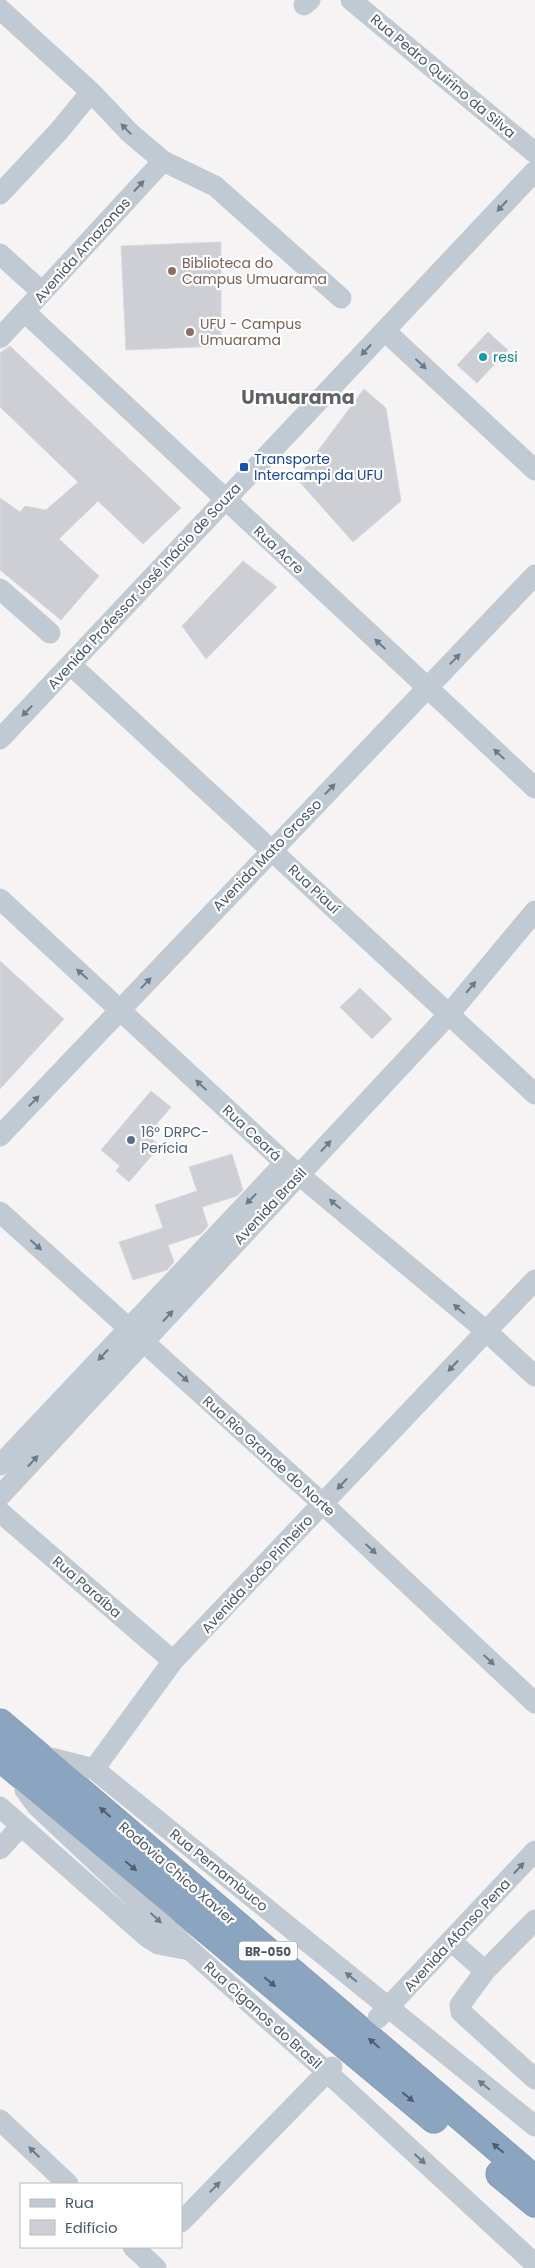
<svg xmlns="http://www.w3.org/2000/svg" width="535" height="2268" font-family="Poppins,sans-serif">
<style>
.building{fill:#cdcfd5;stroke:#d7d9de}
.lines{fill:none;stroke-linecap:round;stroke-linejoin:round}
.highway-casing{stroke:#7690ad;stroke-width:29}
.minor{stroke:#c1cad2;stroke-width:21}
.highway{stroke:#8ba5c1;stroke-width:28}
.oneway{fill:#6e7983}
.oneway2{fill:#505e6b}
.education-dot{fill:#8d6e63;stroke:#fff;stroke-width:2}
.culture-dot{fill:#0f9aa8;stroke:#fff;stroke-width:2}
.transit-dot{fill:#1a4fb4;stroke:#fff;stroke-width:2}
.service-dot{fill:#5c6f8a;stroke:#fff;stroke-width:2}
.labels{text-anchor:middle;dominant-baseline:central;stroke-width:4.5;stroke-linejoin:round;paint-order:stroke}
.shield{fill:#fff;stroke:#808990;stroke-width:1}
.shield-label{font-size:12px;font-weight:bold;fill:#4a5661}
.street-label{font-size:14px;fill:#4a5661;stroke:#fff}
.education-label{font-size:14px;fill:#785e54;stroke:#fff;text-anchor:start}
.culture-label{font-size:14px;fill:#0d838f;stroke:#fff;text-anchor:start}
.transit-label{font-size:14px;fill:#164399;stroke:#fff;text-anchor:start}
.service-label{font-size:14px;fill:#4e5e75;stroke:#fff;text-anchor:start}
.district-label{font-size:19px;font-weight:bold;fill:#5f6368;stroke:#fff}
</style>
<rect width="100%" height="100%" fill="#f5f3f3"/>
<!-- building -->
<path class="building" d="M221,242V346L126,350L121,246Z
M488,332L508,350L477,383L457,365Z
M10,346L181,508L143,544L98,501L59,539L99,576L61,620L0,570V498L20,512L25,506L46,510L78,482L0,407V353Z
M364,389L386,408L401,501L353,542L297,479Z
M243,561L277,587L206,659L182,626Z
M0,961L64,1019L0,1089Z
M360,988L392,1019L372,1039L340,1007Z
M151,1091L171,1107L147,1135L160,1146L129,1182L116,1171L120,1166L101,1150Z
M232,1154L243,1190L237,1196L202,1207L208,1226L201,1234L168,1245L174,1262L167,1270L133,1280L119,1242L163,1228L155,1205L197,1191L189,1167Z"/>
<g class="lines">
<defs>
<path id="highway" d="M0,1723L535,2180
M0,1757L434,2119
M500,2174L535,2203"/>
</defs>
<!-- highway casing -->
<use href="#highway" class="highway-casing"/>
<!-- minor -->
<path class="minor" d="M351,0L535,153
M304,5L310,0
M0,9L91,92L130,133L163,161L215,186L341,298
M0,194L58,132L91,92
M0,254L42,292
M25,312L535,788
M385,331L535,470
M0,338L163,161
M0,589L50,633
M71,665L535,1094
M0,739L535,171
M0,899L285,1163L486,1331L535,1376
M0,1136L535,575
M0,1212L323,1504L535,1703
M0,1465L285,1163
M0,1496L450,1013L535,911
M0,1512L173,1661
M39,1755L94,1769L535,2126
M94,1769L173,1661L535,1280
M25,1790L37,1806L190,1950L327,2072L535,2264
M0,1807L147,1937L158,1944L190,1950
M0,1849L21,1826
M451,1941L485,1971L460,2005L461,2012L535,2079
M485,1971L535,1920
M378,2018L535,1851
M0,2120L68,2184
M181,2222L332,2067
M133,2247L156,2268"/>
<!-- highway -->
<use href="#highway" class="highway"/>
</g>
<!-- one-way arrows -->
<defs><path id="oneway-solid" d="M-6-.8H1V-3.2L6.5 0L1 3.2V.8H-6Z" transform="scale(1.25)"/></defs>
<g class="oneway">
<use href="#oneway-solid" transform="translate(126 129) rotate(-134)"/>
<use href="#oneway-solid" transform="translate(139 186) rotate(-47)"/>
<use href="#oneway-solid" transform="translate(502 206) rotate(133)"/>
<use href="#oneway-solid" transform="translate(366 350) rotate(133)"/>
<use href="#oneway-solid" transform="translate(421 364) rotate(43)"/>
<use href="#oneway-solid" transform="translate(380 644) rotate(-137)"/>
<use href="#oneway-solid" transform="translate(455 659) rotate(-46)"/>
<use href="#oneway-solid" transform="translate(27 711) rotate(134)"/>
<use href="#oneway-solid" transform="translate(499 754) rotate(-137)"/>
<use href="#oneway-solid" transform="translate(330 789) rotate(-46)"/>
<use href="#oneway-solid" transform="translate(82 974) rotate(-138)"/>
<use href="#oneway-solid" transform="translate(146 983) rotate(-46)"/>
<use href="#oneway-solid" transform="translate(471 987) rotate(-50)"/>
<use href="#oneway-solid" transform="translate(201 1085) rotate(-137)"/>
<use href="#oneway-solid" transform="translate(34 1101) rotate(-46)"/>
<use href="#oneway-solid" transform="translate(326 1146) rotate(-47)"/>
<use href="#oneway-solid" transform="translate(251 1199) rotate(134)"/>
<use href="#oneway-solid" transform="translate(335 1204) rotate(-140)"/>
<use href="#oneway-solid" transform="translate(36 1245) rotate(42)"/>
<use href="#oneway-solid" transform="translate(459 1309) rotate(-140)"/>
<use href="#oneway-solid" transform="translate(168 1316) rotate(-47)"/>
<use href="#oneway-solid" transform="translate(103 1355) rotate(133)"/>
<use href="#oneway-solid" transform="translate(453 1366) rotate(133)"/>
<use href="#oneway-solid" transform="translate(183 1377) rotate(42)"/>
<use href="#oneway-solid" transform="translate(33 1461) rotate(-47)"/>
<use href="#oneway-solid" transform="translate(342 1484) rotate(133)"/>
<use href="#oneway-solid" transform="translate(371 1549) rotate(43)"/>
<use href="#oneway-solid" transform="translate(489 1660) rotate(43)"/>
<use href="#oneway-solid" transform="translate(519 1868) rotate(-47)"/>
<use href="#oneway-solid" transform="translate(156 1918) rotate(43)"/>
<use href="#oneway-solid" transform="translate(351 1977) rotate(-141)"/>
<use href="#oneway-solid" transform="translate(484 2085) rotate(-141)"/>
<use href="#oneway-solid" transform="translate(34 2152) rotate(-136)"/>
<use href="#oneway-solid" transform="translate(420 2159) rotate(42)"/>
<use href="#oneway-solid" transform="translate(215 2187) rotate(-46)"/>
</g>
<g class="oneway2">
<use href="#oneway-solid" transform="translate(105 1812) rotate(-139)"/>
<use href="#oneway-solid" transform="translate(131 1866) rotate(40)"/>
<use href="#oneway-solid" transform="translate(270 1982) rotate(40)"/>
<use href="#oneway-solid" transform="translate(374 2043) rotate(-139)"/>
<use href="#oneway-solid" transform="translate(408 2097) rotate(40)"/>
<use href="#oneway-solid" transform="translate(498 2148) rotate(-140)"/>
</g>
<!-- markers -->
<g class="education-dot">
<circle cx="172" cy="271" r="5"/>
<circle cx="190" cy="332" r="5"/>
</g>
<circle class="culture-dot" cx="483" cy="357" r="5"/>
<rect class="transit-dot" x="239" y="462" width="10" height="10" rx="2.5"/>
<circle class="service-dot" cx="131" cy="1140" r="5"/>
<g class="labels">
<!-- shield labels -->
<rect class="shield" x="239" y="1941.5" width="58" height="19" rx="4"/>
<g class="shield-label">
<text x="268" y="1951">BR-050</text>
</g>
<!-- street labels -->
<g class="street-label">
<text transform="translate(443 76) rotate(40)">Rua Pedro Quirino da Silva</text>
<text transform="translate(82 250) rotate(-48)">Avenida Amazonas</text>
<text transform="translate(279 550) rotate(43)">Rua Acre</text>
<text transform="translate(144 586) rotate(-47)">Avenida Professor José Inácio de Souza</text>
<text transform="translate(267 855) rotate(-46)">Avenida Mato Grosso</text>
<text transform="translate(314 889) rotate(43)">Rua Piauí</text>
<text transform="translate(252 1133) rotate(43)">Rua Ceará</text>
<text transform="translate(270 1206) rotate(-47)">Avenida Brasil</text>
<text transform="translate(269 1456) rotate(42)">Rua Rio Grande do Norte</text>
<text transform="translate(257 1574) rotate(-47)">Avenida João Pinheiro</text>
<text transform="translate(87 1587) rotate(41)">Rua Paraíba</text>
<text transform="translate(219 1870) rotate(39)">Rua Pernambuco</text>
<text transform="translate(177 1873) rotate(41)">Rodovia Chico Xavier</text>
<text transform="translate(457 1935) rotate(-47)">Avenida Afonso Pena</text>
<text transform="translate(263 2015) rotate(42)">Rua Ciganos do Brasil</text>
</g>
<!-- education labels -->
<g class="education-label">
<text x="182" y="263">Biblioteca do<tspan x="182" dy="16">Campus Umuarama</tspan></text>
<text x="200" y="324">UFU - Campus<tspan x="200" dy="16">Umuarama</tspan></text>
</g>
<!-- culture labels -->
<g class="culture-label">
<text x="493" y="357">resi</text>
</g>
<!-- transit labels -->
<g class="transit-label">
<text x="254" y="459">Transporte<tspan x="254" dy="16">Intercampi da UFU</tspan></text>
</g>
<!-- service labels -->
<g class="service-label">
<text x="141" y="1132">16° DRPC-<tspan x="141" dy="16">Perícia</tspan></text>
</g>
<!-- district labels -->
<g class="district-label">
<text x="298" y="397">Umuarama</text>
</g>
</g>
<!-- legend -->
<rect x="20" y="2183" width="162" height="65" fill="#ffffff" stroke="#b7bbc0"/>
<rect x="30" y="2199" width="25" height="8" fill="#c1cad2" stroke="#b7bbc0"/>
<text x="65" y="2208" font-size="15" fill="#4a5661">Rua</text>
<rect x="30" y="2220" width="25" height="15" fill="#cdcfd5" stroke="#b7bbc0"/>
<text x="65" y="2233" font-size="15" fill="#4a5661">Edifício</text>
</svg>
